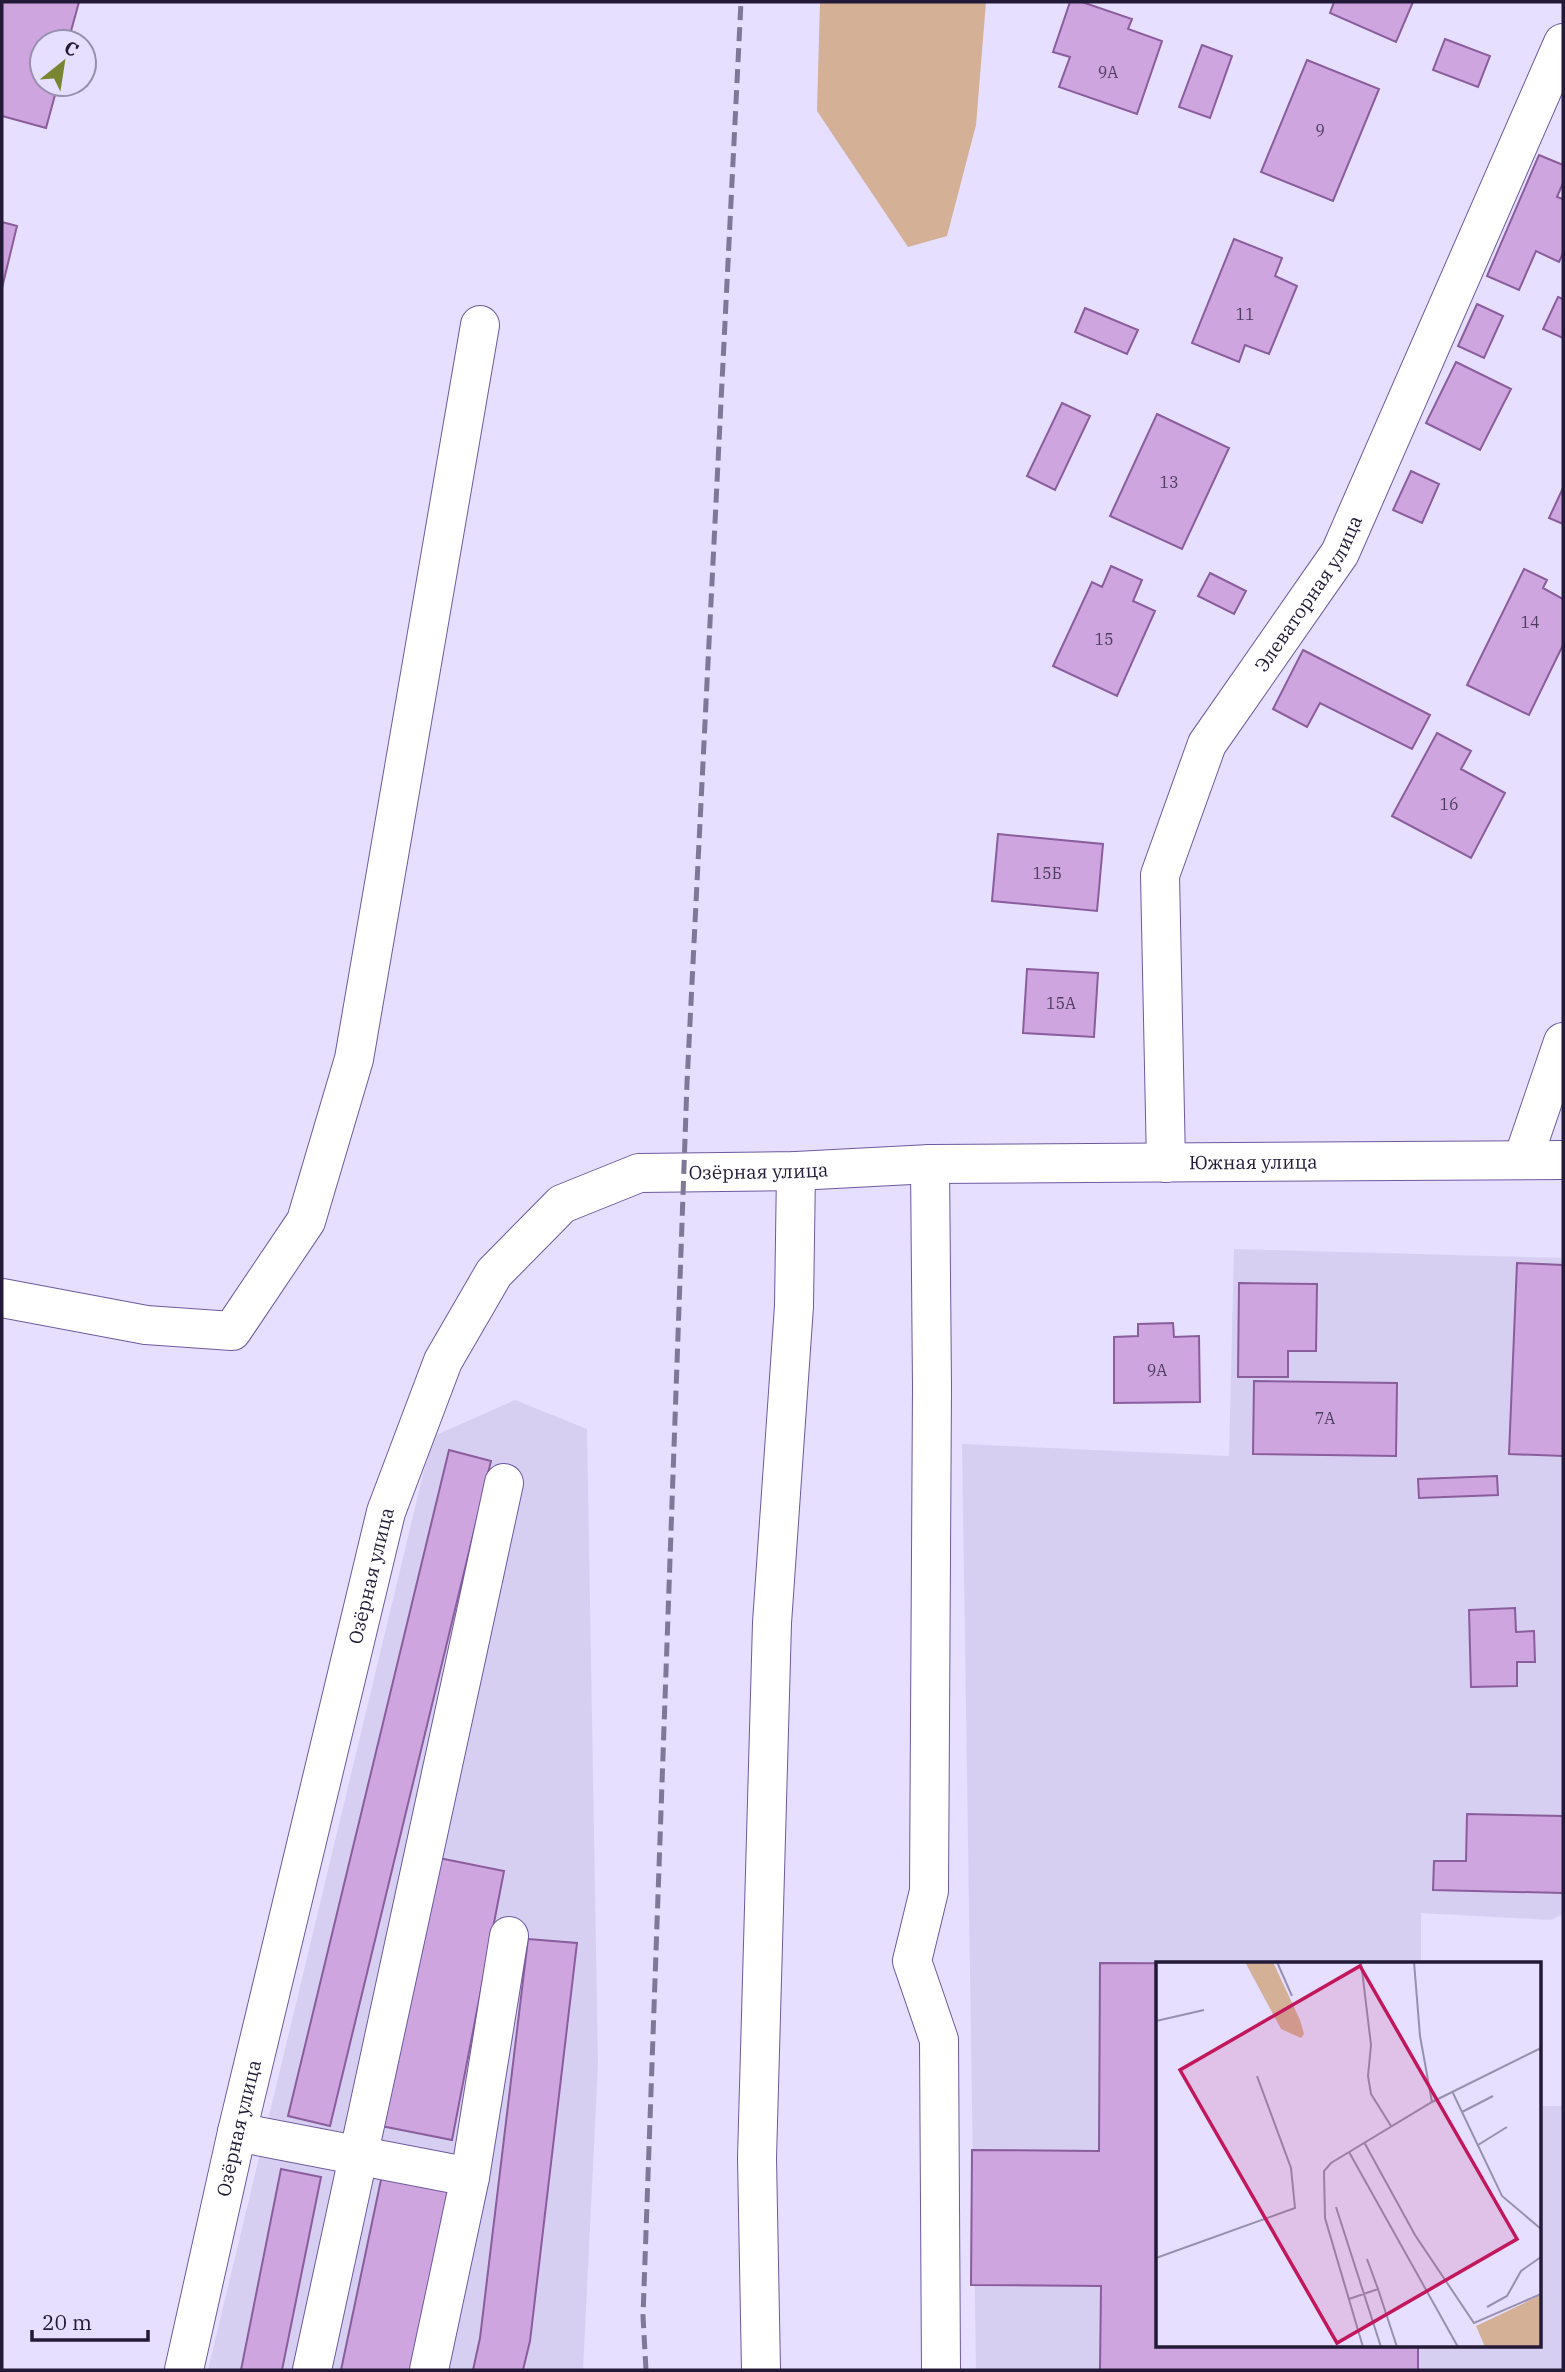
<svg xmlns="http://www.w3.org/2000/svg" width="1565" height="2372" font-family="'IBM Plex Serif',serif">
<style>
.built{fill:#d7cff1}
.green{fill:#d4b097}
.building{fill:#cea5df;stroke:#8a5d9c;stroke-width:2}
.lines{fill:none;stroke-linecap:round;stroke-linejoin:round}
.minor-casing{stroke:#6d5a9e;stroke-width:40}
.minor{stroke:#fff;stroke-width:38}
.rail{stroke:#7f7896;stroke-width:5;stroke-dasharray:14 7;stroke-linecap:butt}
.labels{text-anchor:middle;dominant-baseline:central;stroke-width:5;stroke-linejoin:round;paint-order:stroke}
.number-label{font-size:16px;fill:#4d3d60}
.street-label{font-size:19px;fill:#221a36;stroke:#e6dfff}
.inset-road{fill:none;stroke:#9890af;stroke-width:2}
.view{fill:#c2185b;fill-opacity:0.15;stroke:#c2185b;stroke-width:3.5}
.inset-edge{fill:none;stroke:#221a36;stroke-width:3.5}
</style>
<rect width="100%" height="100%" fill="#e6dfff"/>
<!-- built -->
<path class="built" d="M1234,1249L1563,1258V1914L1551,1920L1421,1913V1964H1157V2346H1539V2106H1563V2370H976L962,1444L1229,1456Z
M515,1400L587,1429L598,2064L583,2370H208L432,1437Z"/>
<!-- green -->
<path class="green" d="M820,2H986L976,125L947,236L908,247L817,111Z"/>
<!-- building -->
<path class="building" d="M2,2H79L68,42H42V84H58L46,128L2,116Z
M1070,2H1082L1132,19L1128,29L1162,41L1137,114L1059,87L1070,57L1053,52Z
M1334,2H1413L1396,42L1330,13Z
M1445,39L1490,56L1478,87L1433,70Z
M1202,45L1232,56L1210,118L1179,107Z
M1307,60L1379,89L1333,201L1261,172Z
M1539,155L1563,165V183L1557,197L1563,199V253L1559,262L1536,251L1519,290L1487,276Z
M2,222L17,226L2,288Z
M1234,239L1282,258L1275,276L1297,286L1269,354L1245,345L1239,362L1192,343Z
M1558,297L1563,299V338L1543,329Z
M1477,304L1503,316L1484,358L1458,346Z
M1085,308L1138,330L1127,354L1075,332Z
M1456,362L1511,389L1480,450L1426,423Z
M1062,403L1090,416L1055,490L1027,476Z
M1157,414L1229,448L1182,549L1110,516Z
M1411,471L1439,484L1422,523L1393,510Z
M1563,488V524L1549,518Z
M1111,566L1142,580L1133,601L1155,611L1117,696L1053,666L1092,582L1102,587Z
M1524,569L1547,580L1543,588L1563,599V645L1529,715L1467,685Z
M1210,573L1246,591L1234,614L1198,596Z
M1303,650L1430,715L1412,749L1320,703L1307,727L1273,709Z
M1437,733L1471,751L1461,769L1505,793L1471,858L1392,816Z
M998,834L1103,844L1097,911L992,901Z
M1027,969L1098,973L1094,1037L1023,1033Z
M1517,1263L1563,1265V1456L1509,1454Z
M1239,1283L1317,1284L1316,1351H1288V1377H1238Z
M1173,1323L1174,1337L1199,1336L1200,1402L1114,1403V1337L1138,1336V1324Z
M1254,1381L1397,1383L1396,1456L1253,1454Z
M449,1450L491,1461L330,2126L288,2116Z
M1497,1476L1498,1495L1419,1498L1418,1479Z
M1515,1608L1516,1632L1534,1631L1535,1662H1517V1686L1471,1687L1469,1610Z
M1467,1814L1563,1816V1893L1433,1890L1434,1861H1466Z
M429,1856L504,1871L452,2140L376,2125Z
M528,1939L577,1943L530,2341L523,2370H473L480,2338Z
M1100,1963L1326,1964H1157V2346H1418V2370H1100L1101,2286L971,2285L972,2150L1099,2151Z
M281,2169L321,2177L282,2370H241Z
M382,2175L452,2190L414,2370H341Z"/>
<g class="lines">
<defs>
<g id="minor">
<path d="M1523,1159L1563,1042"/>
<path id="s1" d="M1166,1163L1160,875L1207,744L1340,553L1563,43"/>
<path d="M930,1164L932,1387L929,1891L912,1961L939,2040L941,2370"/>
<path d="M2,1298L146,1325L232,1331L306,1221L354,1059L480,325"/>
<path d="M237,2132L470,2177L429,2370"/>
<path d="M470,2177L509,1936"/>
<path id="s2" d="M184,2370L237,2132L386,1512L443,1361L494,1273L562,1204L639,1173L796,1171L930,1164L1563,1160"/>
<path d="M312,2370L504,1483"/>
<path d="M761,2370L757,2158L772,1623L794,1306L796,1171"/>
</g>
</defs>
<!-- minor casing -->
<use href="#minor" class="minor-casing"/>
<!-- minor -->
<use href="#minor" class="minor"/>
<!-- rail -->
<path class="rail" d="M646,2370L643,2316L687,1083L741,2"/>
</g>
<g class="labels">
<!-- number labels -->
<g class="number-label">
<text x="1108" y="72">9А</text>
<text x="1320" y="130">9</text>
<text x="1245" y="314">11</text>
<text x="1169" y="482">13</text>
<text x="1530" y="622">14</text>
<text x="1104" y="639">15</text>
<text x="1449" y="804">16</text>
<text x="1047" y="873">15Б</text>
<text x="1061" y="1003">15А</text>
<text x="1157" y="1370">9А</text>
<text x="1325" y="1418">7А</text>
</g>
<!-- street labels -->
<g class="street-label">
<text stroke="none"><textPath href="#s1" startOffset="609">Элеваторная улица</textPath></text>
<text stroke="none"><textPath href="#s2" startOffset="1939">Южная улица</textPath></text>
<text stroke="none"><textPath href="#s2" startOffset="1444">Озёрная улица</textPath></text>
<text stroke="none"><textPath href="#s2" startOffset="816">Озёрная улица</textPath></text>
<text stroke="none"><textPath href="#s2" startOffset="248">Озёрная улица</textPath></text>
</g>
</g>
<!-- overview -->
<g transform="translate(1156 1962)">
<rect width="385" height="385" fill="#e6dfff"/>
<path d="M89,0H117L144,58L148,72L145,76L125,67ZM385,333V385H329L320,364Z" fill="#d4b097"/>
<path class="inset-road" d="M121,0L136,34M205,0L215,83L212,114L215,132L235,164M258,0L264,74L276,140M0,59L48,48M296,129L346,234L385,267M306,150L337,134M208,180L259,273L318,361L385,332M322,183L351,165M193,190L302,385M180,245L225,385M0,296L139,246L135,206L101,114M211,297L222,327M193,337L222,327L241,385M331,345L351,334L365,309L385,295M207,385L169,256L168,209L175,201L276,140L385,86"/>
<path class="view" d="M204,4L361,277L181,381L24,108Z"/>
<rect width="385" height="385" class="inset-edge"/>
</g>
<!-- border -->
<rect width="1565" height="2372" fill="none" stroke="#221a36" stroke-width="7"/>
<!-- north arrow -->
<g transform="translate(63 63) rotate(30)"><circle r="33" fill="#e6dfff" stroke="#9890af" stroke-width="2"/>
<path d="M0-5L12 26L0 18L-12 26Z" fill="#7a8531"/>
<text y="-10" font-size="19" font-weight="bold" text-anchor="middle" fill="#221a36">С</text>
</g>
<!-- scale -->
<path d="M32 2330v10h116v-10" fill="none" stroke="#221a36" stroke-width="3.5"/>
<text x="42" y="2330" font-size="21" fill="#221a36" stroke="#e6dfff" stroke-width="5" paint-order="stroke">20 m</text>
</svg>
